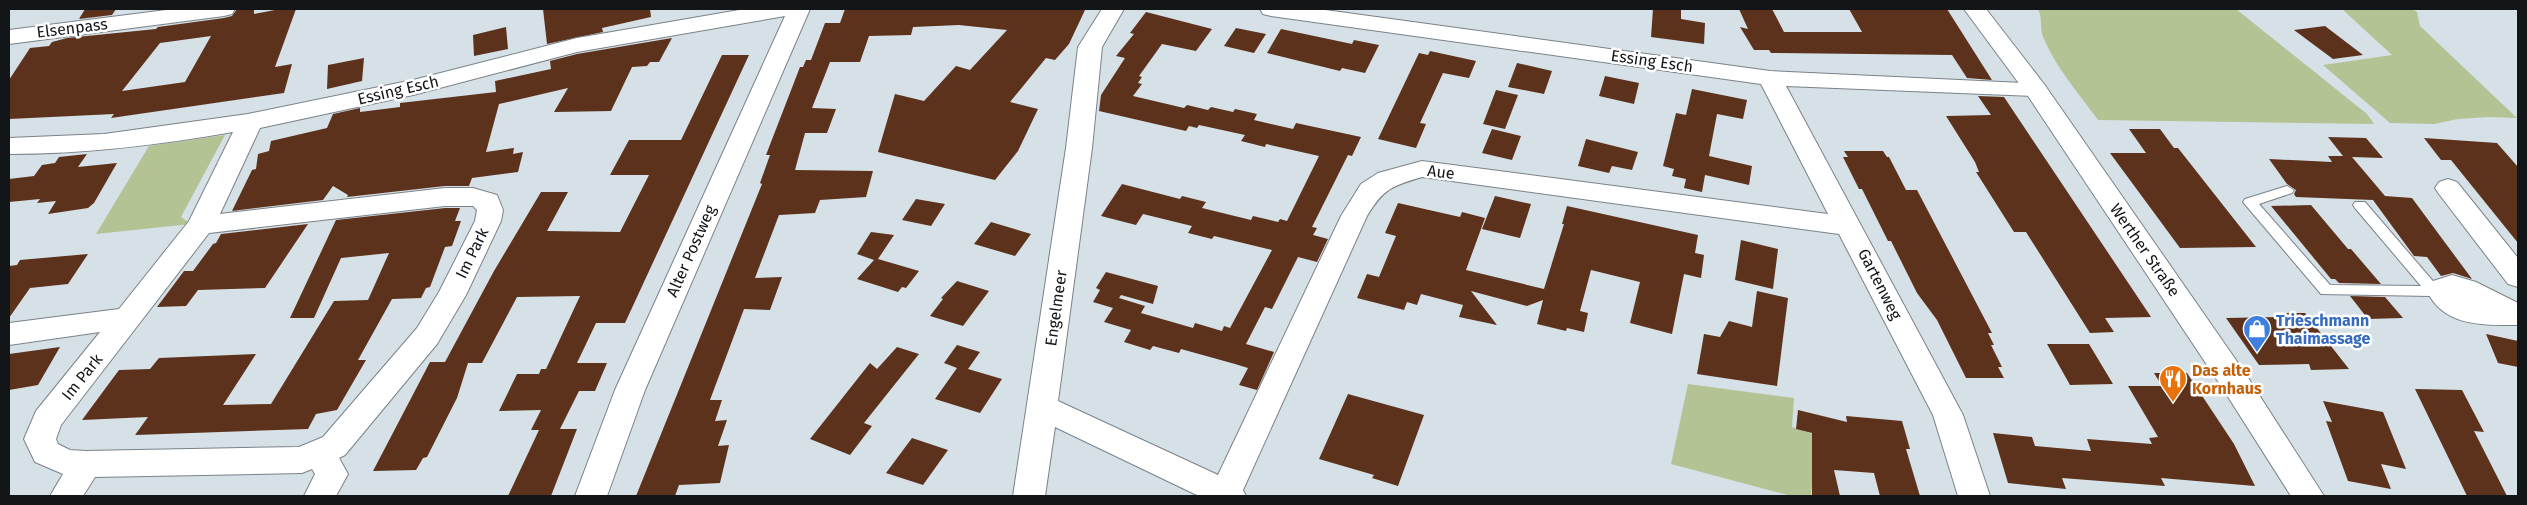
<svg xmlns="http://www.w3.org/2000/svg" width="2527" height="505" font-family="'Fira Sans',sans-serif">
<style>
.green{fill:#b4c394}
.building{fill:#5c321c;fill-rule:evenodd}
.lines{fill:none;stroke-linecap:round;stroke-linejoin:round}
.lane-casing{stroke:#7a8289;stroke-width:2}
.street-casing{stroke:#7a8289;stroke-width:2}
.secondary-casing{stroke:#7a8289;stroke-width:2}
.lane{fill:#fff;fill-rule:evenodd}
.street{fill:#fff;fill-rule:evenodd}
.secondary{fill:#fff;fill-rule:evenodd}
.labels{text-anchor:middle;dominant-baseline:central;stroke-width:5;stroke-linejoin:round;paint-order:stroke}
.street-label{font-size:16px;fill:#131619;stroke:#fff}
.shop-label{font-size:16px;font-weight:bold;fill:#366cbe;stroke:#fff;text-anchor:start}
.food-label{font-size:16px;font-weight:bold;fill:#c56008;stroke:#fff;text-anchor:start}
</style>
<rect width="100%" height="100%" fill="#d6e0e7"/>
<!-- green -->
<path class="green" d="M2038,9H2236L2367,114L2374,124L2098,120C2079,94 2057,69 2044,39C2039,29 2043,19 2038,9Z
M2342,9H2412L2417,12L2420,26L2517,118L2488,117L2458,119L2434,124L2390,123L2323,65L2392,55Z
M225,135L181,217L191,224L96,234L149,146Z
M1688,384L1794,398L1792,427L1816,435L1811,496H1791L1671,464Z"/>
<!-- building -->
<path class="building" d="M85,9H116L112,15L79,19Z
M237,9H254V14L280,9H296L275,67L292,64L284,93L111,118L114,114L9,119V80L30,48L49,46L52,42L67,38L156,29L158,27L224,18L232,16ZM211,36L185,82L122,91L160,43Z
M543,9H650L651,17L602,28L603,32L547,44Z
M845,9L1085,10L1069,44L1055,60L1046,58L1010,102L1038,109L1018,151L995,180L878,152L895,94L924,101L956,66L970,70L1007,30L959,25L913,27L911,35L869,36L860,62H830L812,108L836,109L827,133H805L795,170L873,171L866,197L820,200L815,213L779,215L755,278L782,277L770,310L744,309L710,400H722L715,421L727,420L718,446L729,445L720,483L679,485L675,496H636L762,184L760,183L770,155H766L800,67H803L806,60H811L825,23H840Z
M1653,9H1681V19L1705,23L1704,44L1651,37Z
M1739,9H1772L1784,32H1862L1849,9H1947L1992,80L1967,78L1952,55L1771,53L1769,50H1754L1740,27L1748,29Z
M1146,12L1212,29L1196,51L1162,44L1139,76L1142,77L1138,83L1142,84L1133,96L1184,108L1187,105L1208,110L1211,107L1233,112L1235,109L1257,114L1254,120L1293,129L1296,123L1361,137L1352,156L1348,155L1312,227L1317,228L1313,235L1328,239L1317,262L1298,257L1272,309L1265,307L1246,344L1274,352L1257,390L1239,385L1248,368L1235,364L1181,349L1179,353L1153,346L1150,350L1124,342L1131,330L1104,322L1113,308L1093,302L1100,290L1096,288L1106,272L1158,286L1153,304L1121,295L1119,298L1145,306L1141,313L1193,328L1195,323L1222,331L1224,326L1230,328L1272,250L1214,236L1212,239L1188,233L1192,226L1143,214L1136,225L1101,216L1122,184L1180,199L1182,196L1206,202L1202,208L1251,220L1253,216L1278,222L1280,219L1287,221L1319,156L1266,144L1265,147L1241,141L1245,135L1199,125L1197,128L1189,126L1186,131L1099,111L1101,95L1125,58L1116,56L1134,34L1130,33Z
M2325,26L2363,55L2333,59L2294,30Z
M506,27L508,49L474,56L473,35Z
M1236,28L1266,34L1254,53L1224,46Z
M1281,29L1352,44L1354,40L1379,45L1365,73L1342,68L1340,71L1267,53Z
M672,38L659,62H650L647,66L632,67L611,111L554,112L568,88L499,104L486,152L514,148L513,154L523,152L518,172L472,178L469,186H445L347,197L348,195L333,186L323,200L232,211L252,170L256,169L258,154L269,151L271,141L327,128L333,114L360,108V112L400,107V103L496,92L495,81L551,69L550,61L577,54Z
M1430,51L1476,61L1469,78L1443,73L1420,123L1426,124L1416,148L1378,139L1419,53L1428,55Z
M722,55H749L625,323H596L577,363H607L595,391H579L560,429H577L551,496H508L539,430H531L541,410L499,411L517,374H539L541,369H546L580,296L517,297L482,363H468L457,398L427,457L423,458L416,470L373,471L430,362H445L494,271L541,192H568L547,231L620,232L649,175H610L629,140H681Z
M364,58L362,81L327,89L328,65Z
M1517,63L1552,71L1544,94L1508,87Z
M1605,76L1639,83L1634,104L1599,96Z
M1692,89L1747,100L1743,119L1717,114L1709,156L1752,166L1749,185L1705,175L1702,192L1684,188L1686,179L1672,176L1674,169L1663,166L1676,113L1686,115Z
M1496,90L1518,95L1505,129L1483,124Z
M1978,96L2004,97L2151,317L2105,318L2114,332L2090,333L2026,232H2014L1976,172H1979L1975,162L1946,116L1991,115Z
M1492,129L1521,136L1512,160L1482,153Z
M2129,129H2160L2174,148H2178L2256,247L2180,248L2110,153H2146Z
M2328,137L2366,138L2383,158L2352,157L2385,196L2412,198L2472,279L2453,273L2441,276L2427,257L2414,256L2373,200L2296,197L2294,194L2296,190L2287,184L2269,159L2332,162L2328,156H2343Z
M2424,138L2497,143L2518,167V243L2451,160H2441Z
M1586,139L1638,152L1632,170L1612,166L1609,173L1578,166Z
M1844,151H1883L1887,157H1889L1906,190H1917L1992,333H1988L1994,345H1991L2002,367H1998L2004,378H1966L1937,320L1917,293L1891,241H1888L1862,189H1859L1843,157H1848Z
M87,154L78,167L117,163L94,203L88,208L48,214L56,201L37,203L40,199L9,202V179L34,176L42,165L55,163L59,157Z
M1495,196L1531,204L1520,238L1482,229Z
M916,199L945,204L931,226L902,220Z
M1398,203L1460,217L1462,212L1485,218L1466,270L1544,289L1564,224H1562L1567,206L1698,235L1695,253L1704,255L1701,278L1684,274L1672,334L1630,323L1640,282L1591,270L1580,311L1588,313L1584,332L1567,328L1566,331L1537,324L1543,300L1527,306L1471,291L1497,325L1459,317L1463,305L1421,294L1417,305L1407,302L1404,310L1357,298L1367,274L1379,277L1396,236L1385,233Z
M2311,205L2348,249H2351L2381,284L2339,283L2335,279H2331L2271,206Z
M445,208H460L455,221H461L452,246L445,247L430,287L426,288L421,298L392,299L358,360H366L337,410L316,414L308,429L135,435L148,417L82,420L119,370L150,369L159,358L256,354L223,405L271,404L334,301L368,300L389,253L341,258L314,318H290L336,220Z
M991,222L1031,234L1015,256L974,244Z
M308,224L265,288L198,290L186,306L157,307L184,271H193L213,244L216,243L221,234Z
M871,232L894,235L878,259L919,271L906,288L902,287L898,292L857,279L874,260L857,254Z
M1741,240L1778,249L1773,289L1735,280Z
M88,254L68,284L30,288L9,318V266L17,265L20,260Z
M957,281L989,291L963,326L930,316L943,299L941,298Z
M1757,291L1788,298L1777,386L1697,374L1704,334L1720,337L1729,321L1752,327Z
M2350,296L2385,297L2403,318L2368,319Z
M2278,313H2305L2349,369L2311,370L2309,364L2259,365L2226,318L2281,317Z
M2486,334L2518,341V367L2498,363Z
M2047,344H2089L2113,384L2070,385Z
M957,345L980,352L968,369L1002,379L980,413L935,399L957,368L944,363Z
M60,347L38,385L9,390V354Z
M897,347L919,354L864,423L872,426L850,455L810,439L870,363L877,369Z
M2154,373H2187L2234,444L2255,486L2161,478L2165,486L2062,478L2066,489L2008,483L1993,433L2032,437L2035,446L2091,451L2087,439L2152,444L2149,438L2158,437L2128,386H2162Z
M2415,389L2462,390L2484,432L2474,431L2507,496H2467Z
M1348,394L1424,415L1398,486L1372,478L1374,475L1319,459Z
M2323,401L2383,412L2406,469L2381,464L2391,489L2348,481L2326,421L2332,422Z
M1798,410L1847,422L1846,416L1902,421L1910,449H1906L1920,496H1880L1874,473L1834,470L1840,496H1812V433L1796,429Z
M912,438L948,450L923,485L886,473Z"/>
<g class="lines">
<defs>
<path id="lane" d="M2287,186L2294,190L2292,193L2259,204L2330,285L2421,286L2355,208L2353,205L2355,202H2365L2438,287L2447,291L2449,295L2447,299L2442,300L2431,296L2321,294L2243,202L2245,199Z"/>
<path id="street" d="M174,9H235L232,14L224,16L9,44V30Z
M745,9H810L645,390L607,496H575L615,390L785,16L577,52L413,95L260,128L220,214L445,188H473L497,195L503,210L501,221L466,295L437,344L345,455L339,458L348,474L336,496H304L315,474L312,469L302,473L95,477L83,496H50L63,474L35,462L24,439L36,411L100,332L9,345V323L119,309L189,221L233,132C158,145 84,154 9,154V138L104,134L248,114L413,80L577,38ZM445,206H473L477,210L475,221L439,292L417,328L323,437L299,447L86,451L70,450L58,444L56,439L61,425L209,233Z
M1102,9H1124L1102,47L1092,148L1058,401L1218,475L1341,216L1361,184L1378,173L1422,161L1828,214L1761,84L1271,16L1263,14L1260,9H1318L1770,71L2044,84L2047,89L2044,94L2035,96L1786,86L1963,415L1990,496H1958L1933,415L1839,234L1422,177C1392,186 1384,188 1367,216L1243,490L1246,496H1199L1055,427L1045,496H1013L1066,148L1078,47Z
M2448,179L2457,182L2518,258V287L2508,284L2439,194L2435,188L2439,182Z
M2452,275L2476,282L2518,303V325C2483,325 2444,327 2427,291L2433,281Z"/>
<path id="secondary" d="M1964,9H1986L2044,84L2245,373L2324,496H2291L2223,389L2026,93Z"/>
</defs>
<!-- lane casing -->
<use href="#lane" class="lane-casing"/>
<!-- street casing -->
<use href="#street" class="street-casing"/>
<!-- secondary casing -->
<use href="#secondary" class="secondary-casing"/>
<!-- lane -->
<use href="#lane" class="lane"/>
<!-- street -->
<use href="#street" class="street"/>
<!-- secondary -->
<use href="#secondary" class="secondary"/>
</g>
<!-- icons -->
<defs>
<symbol id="shop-pin" viewBox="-11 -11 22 30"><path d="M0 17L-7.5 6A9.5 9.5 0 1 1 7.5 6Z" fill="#3f7fe0" stroke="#fff"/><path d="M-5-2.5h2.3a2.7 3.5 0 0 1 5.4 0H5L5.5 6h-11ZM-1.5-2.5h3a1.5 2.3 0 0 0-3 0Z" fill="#fff"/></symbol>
<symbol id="restaurant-pin" viewBox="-11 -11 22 30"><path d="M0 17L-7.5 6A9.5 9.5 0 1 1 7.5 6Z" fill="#e8710a" stroke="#fff"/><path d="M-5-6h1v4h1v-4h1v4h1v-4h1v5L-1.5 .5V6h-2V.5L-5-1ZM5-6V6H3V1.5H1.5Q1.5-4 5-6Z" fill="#fff"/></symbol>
</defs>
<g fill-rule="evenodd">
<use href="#shop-pin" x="2241" y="313" width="32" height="43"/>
<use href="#restaurant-pin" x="2157" y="363" width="32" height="43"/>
</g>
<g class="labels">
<!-- street labels -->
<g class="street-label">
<text transform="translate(72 28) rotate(-7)">Elsenpass</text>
<text transform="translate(1652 61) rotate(8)">Essing Esch</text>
<text transform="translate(398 90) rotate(-13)">Essing Esch</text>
<text transform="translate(1441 172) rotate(7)">Aue</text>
<text transform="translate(2145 250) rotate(55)">Werther Straße</text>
<text transform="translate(691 251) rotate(-66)">Alter Postweg</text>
<text transform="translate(472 253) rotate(-64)">Im Park</text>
<text transform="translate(1880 284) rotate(63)">Gartenweg</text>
<text transform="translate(1056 308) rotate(-82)">Engelmeer</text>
<text transform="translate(82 377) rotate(-51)">Im Park</text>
</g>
<!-- shop labels -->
<g class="shop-label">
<text x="2276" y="320">Trieschmann<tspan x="2276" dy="18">Thaimassage</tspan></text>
</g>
<!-- food labels -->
<g class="food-label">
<text x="2192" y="370">Das alte<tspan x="2192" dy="18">Kornhaus</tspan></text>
</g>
</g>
<!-- border -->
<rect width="2527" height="505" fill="none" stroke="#131619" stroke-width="20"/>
</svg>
